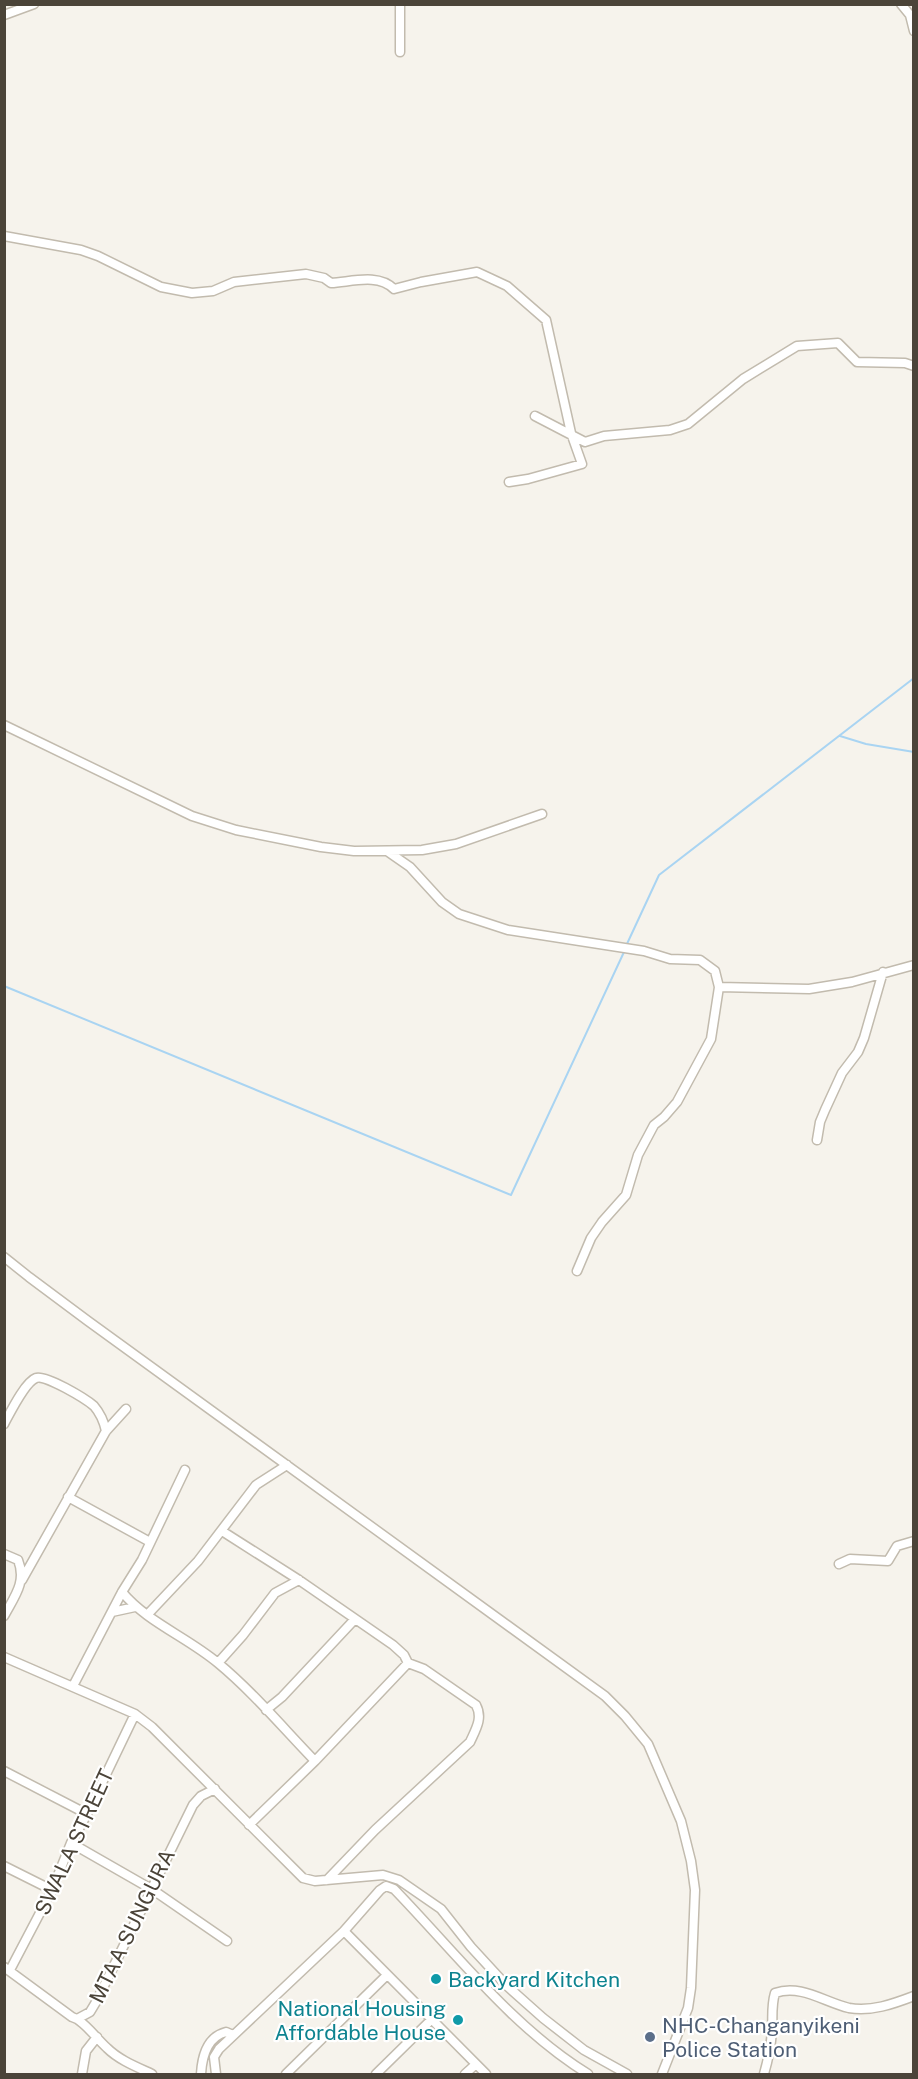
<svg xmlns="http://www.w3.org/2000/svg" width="918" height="2079" font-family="'Public Sans',sans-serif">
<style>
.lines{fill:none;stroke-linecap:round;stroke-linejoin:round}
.stream{stroke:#a9d4f2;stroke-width:2}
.minor-casing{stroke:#c2bbae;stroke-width:11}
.minor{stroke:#fff;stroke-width:8}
.culture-dot{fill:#0f9aa8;stroke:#fff;stroke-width:2}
.service-dot{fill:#5c6f8a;stroke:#fff;stroke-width:2}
.labels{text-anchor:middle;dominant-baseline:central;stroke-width:4.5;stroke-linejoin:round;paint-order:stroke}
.street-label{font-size:21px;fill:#4b4439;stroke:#fff}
.culture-label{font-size:21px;fill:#0d838f;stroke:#fff;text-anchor:start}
.service-label{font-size:21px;fill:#4e5e75;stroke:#fff;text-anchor:start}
</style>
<rect width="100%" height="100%" fill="#f6f3ec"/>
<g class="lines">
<!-- stream -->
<path class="stream" d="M840,736L866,744L914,752
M626,946L659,875L914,678
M4,986L511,1195L624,952"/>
<defs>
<path id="minor" d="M901,4L910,15L914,31
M4,15L34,4
M400,52V4
M4,236L81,250L98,256L161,287L192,293L213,291L234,282L306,274L324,278L331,283C351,282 378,273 394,289L421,282L477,272L507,286L546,320L571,433L582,464L528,479L509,482
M535,416L585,442L604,436L670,430L688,424L743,379L797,346L838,343L857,362L905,363L914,366
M4,725L192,816L236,830L321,847L354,851L422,850L456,844L542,814
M387,851L410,867L442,902L459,914L508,930L644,951L670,959L700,960L715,971L719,987
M817,1140L820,1122L825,1110L842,1073L858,1052L864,1038L883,972
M4,1257L29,1277L88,1321L605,1696L625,1716L648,1744L681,1821L691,1861L695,1890L691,1988L688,2008L662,2074
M577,1271L591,1238L602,1222L626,1195L638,1155L654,1125L664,1117L677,1102L711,1039L719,987L809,989L852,982L914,965
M4,1424C10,1413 25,1382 36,1378C45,1374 86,1399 94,1406C100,1413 104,1422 106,1431
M68,1497L150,1542
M222,1531L299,1580L393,1645L404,1655L408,1663L315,1761L249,1825
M4,1554L18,1560C27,1582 14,1597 4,1616
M839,1564L850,1559L888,1561L897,1546L914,1541
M22,1580L106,1431L126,1409
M122,1592C147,1622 187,1637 218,1663C253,1692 283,1728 315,1761
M112,1612L135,1607
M148,1614L198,1561L256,1485L287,1465
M4,1657L135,1714L152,1727L303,1878L315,1881L383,1875L399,1880L441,1909L471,1947L506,1985L543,2018L584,2050L627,2074
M218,1663L243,1635L275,1593L299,1580
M73,1686L122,1592L142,1560L185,1470
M266,1710L282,1697L355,1619
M4,1771L87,1814
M71,1843L153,1890L227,1941
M4,1866L52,1890
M327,1880L375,1830L470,1742C476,1729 483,1718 476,1705L424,1669L408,1663
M344,1931L486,2074
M4,1967L72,2017L77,2019L90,2012L96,2002L193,1805L201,1796L215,1789
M10,1970L52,1890L71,1843L87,1814L135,1714
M77,2019C89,2027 96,2038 107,2048C119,2060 137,2067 152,2074
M82,2074L86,2051L97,2037
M201,2074C202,2057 207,2037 226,2032L233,2035
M216,2074L214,2057L219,2049L344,1931L380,1890L386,1886L394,1889C456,1953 512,2027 588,2074
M286,2074L387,1975
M376,2074L431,2020
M465,2074L475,2065
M764,2074C768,2060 771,2046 772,2031C773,2017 771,2006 775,1993C801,1984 824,2002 849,2008C871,2012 893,2004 914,1996"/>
</defs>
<!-- minor casing -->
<use href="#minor" class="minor-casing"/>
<!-- minor -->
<use href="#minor" class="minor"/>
</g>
<!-- markers -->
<g class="culture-dot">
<circle cx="436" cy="1979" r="6"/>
<circle cx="458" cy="2020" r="6"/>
</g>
<circle class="service-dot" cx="650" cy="2037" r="6"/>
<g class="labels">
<!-- street labels -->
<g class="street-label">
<text transform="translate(74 1842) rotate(-65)">SWALA STREET</text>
<text transform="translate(132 1926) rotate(-64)">MTAA SUNGURA</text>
</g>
<!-- culture labels -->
<g class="culture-label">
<text x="448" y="1979">Backyard Kitchen</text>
<text x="446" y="2008" text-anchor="end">National Housing<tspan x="446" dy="24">Affordable House</tspan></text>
</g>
<!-- service labels -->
<g class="service-label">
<text x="662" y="2025">NHC-Changanyikeni<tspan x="662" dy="24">Police Station</tspan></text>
</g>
</g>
<!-- border -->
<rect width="918" height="2079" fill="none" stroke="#4b4439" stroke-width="12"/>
</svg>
